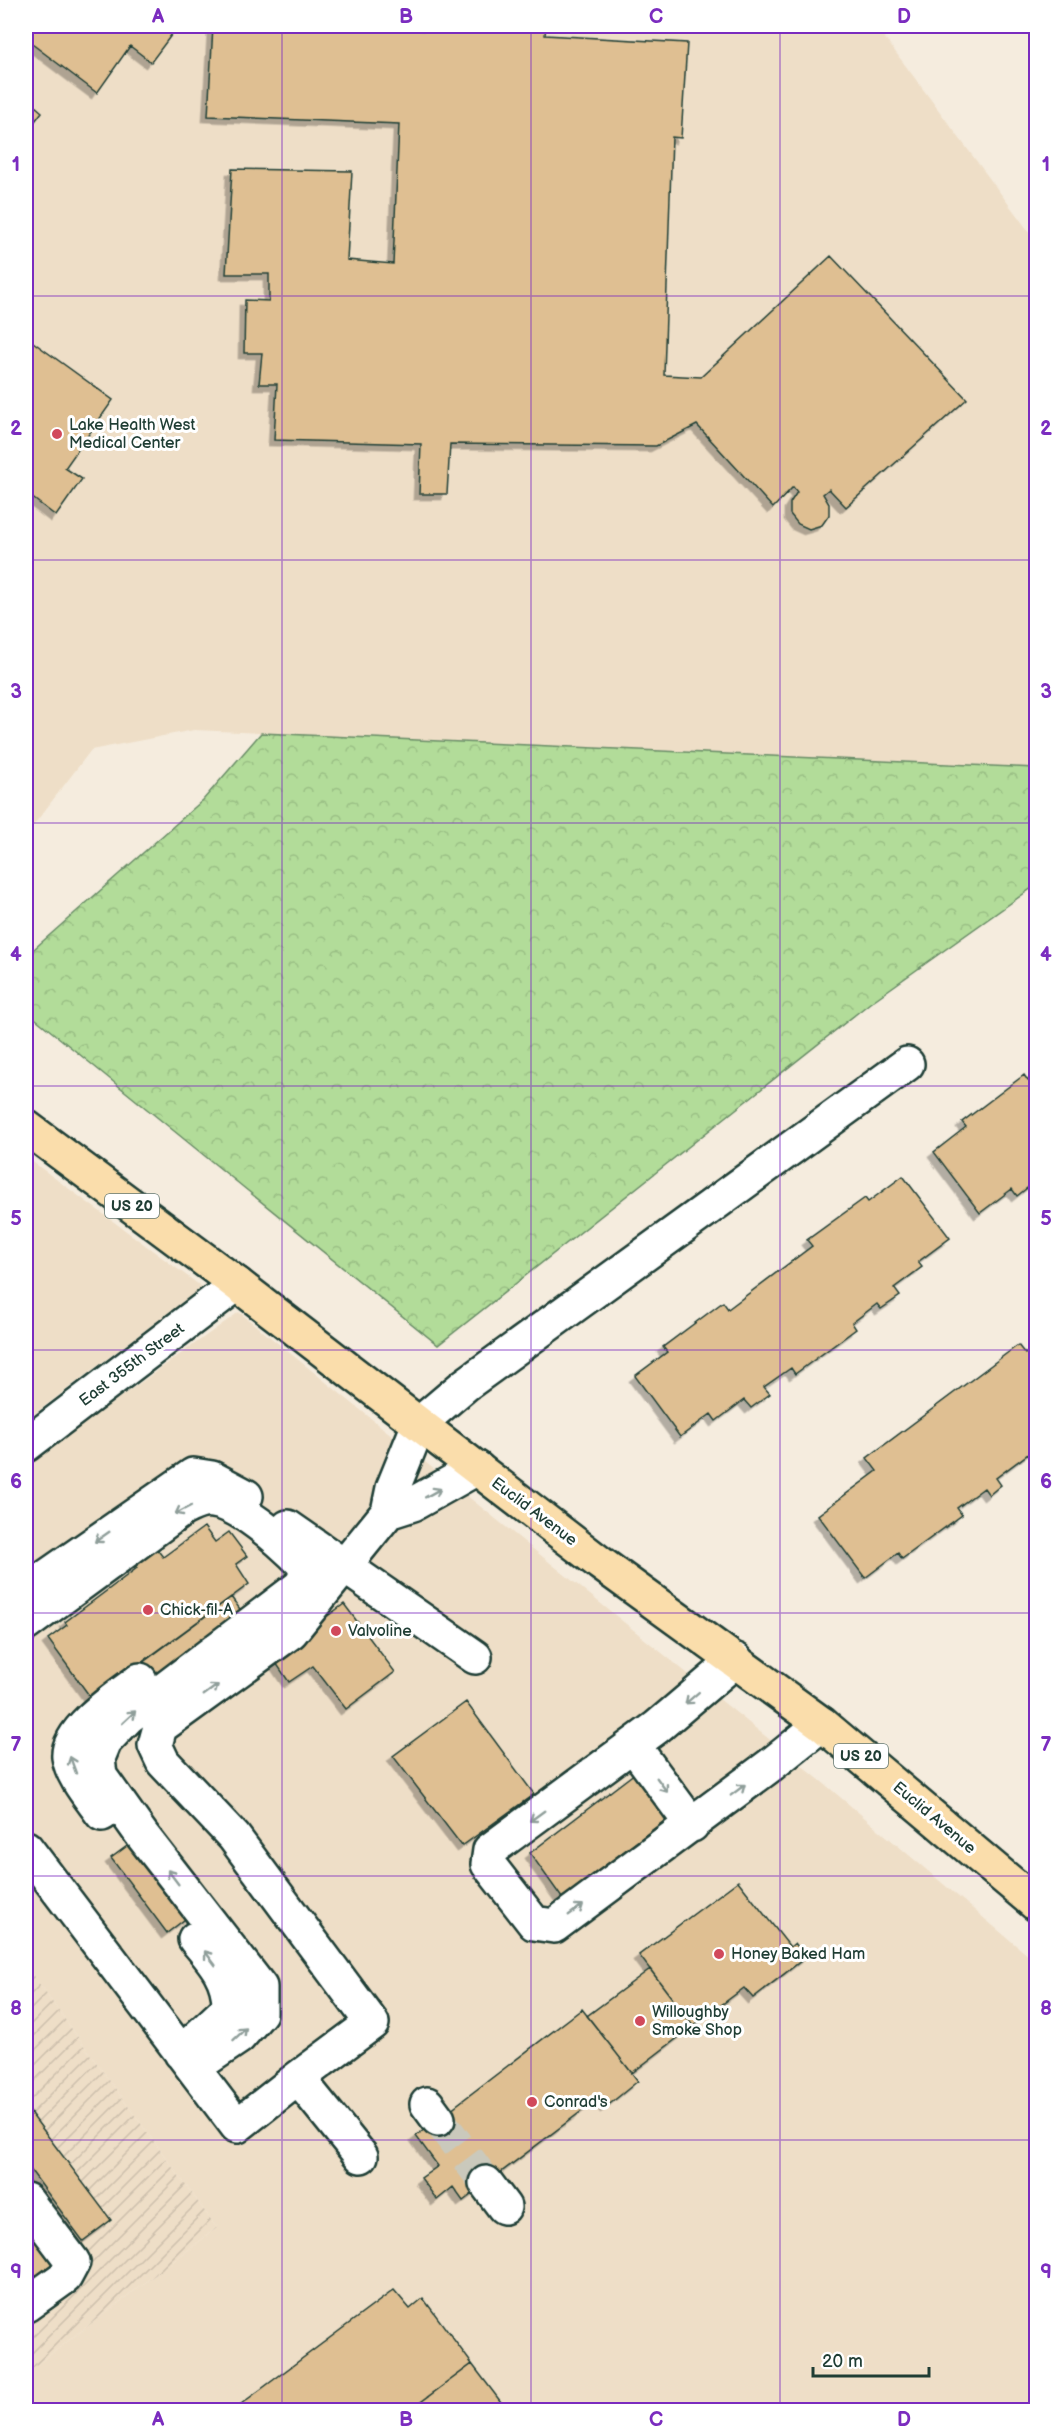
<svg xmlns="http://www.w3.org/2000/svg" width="1062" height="2436" font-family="'Balsamiq Sans',sans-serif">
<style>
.built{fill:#eedec7}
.industrial{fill:url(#industrial-furrows)}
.forest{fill:url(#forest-crowns);stroke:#688c66;stroke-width:1.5}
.building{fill:#dfbf92;stroke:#1f3d34;stroke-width:1.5;filter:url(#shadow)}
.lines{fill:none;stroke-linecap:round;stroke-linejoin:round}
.minor-tunnel{stroke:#cac9bc;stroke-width:33;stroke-dasharray:33 16;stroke-linecap:butt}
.minor-casing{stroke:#1f3d34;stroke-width:38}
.major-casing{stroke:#1f3d34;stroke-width:38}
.minor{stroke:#fff;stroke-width:33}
.major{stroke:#faddab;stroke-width:33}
.oneway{stroke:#8f9e9a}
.grid{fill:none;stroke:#7b2cbf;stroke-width:1.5;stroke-opacity:0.55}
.poi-dot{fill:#d1495b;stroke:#fff;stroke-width:2}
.labels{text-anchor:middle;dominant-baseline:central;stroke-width:6;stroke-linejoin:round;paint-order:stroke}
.shield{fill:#fff;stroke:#627771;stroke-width:1.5}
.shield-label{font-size:15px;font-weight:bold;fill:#1f3d34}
.poi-label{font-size:16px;fill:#1f3d34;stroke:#fff;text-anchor:start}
.street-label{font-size:16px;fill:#1f3d34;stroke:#fff}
.neatline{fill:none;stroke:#7b2cbf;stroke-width:2}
.grid-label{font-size:20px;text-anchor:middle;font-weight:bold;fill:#7b2cbf}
</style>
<defs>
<pattern id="industrial-furrows" width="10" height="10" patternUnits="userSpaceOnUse" patternTransform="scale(1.5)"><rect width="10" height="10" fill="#eedec7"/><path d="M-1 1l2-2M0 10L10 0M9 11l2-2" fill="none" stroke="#ccbfac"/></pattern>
<pattern id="forest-crowns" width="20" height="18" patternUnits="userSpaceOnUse" patternTransform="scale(1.5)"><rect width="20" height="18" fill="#b2dc99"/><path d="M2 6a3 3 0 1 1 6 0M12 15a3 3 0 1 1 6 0" fill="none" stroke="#99be84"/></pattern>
<filter id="shadow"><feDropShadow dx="-5.5" dy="5.5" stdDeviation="0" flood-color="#0004"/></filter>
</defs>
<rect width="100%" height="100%" fill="#f5ecde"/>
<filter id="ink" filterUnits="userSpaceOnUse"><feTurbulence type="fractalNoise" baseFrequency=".0167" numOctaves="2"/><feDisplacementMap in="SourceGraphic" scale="12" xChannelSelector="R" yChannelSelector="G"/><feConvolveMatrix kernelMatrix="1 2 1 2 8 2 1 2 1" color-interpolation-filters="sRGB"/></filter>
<g filter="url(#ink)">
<!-- built -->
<path class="built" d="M26,26H876L1036,241V768L194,730L91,750L26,835Z
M26,1157L202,1287L26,1420Z
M239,1312L821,1781L1036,1962V2410H26V2373L217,2228L26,1966V1465Z"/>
<!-- industrial -->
<path class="industrial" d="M26,1966L217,2228L26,2373Z"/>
<!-- forest -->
<path class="forest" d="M261,733L1036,768V885L870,1003L438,1345L26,1011V956L203,800Z"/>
<!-- building -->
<path class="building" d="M26,26H178L151,62L130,46L97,93L28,41L26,44Z
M213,26L454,31V26H546L545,35L687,43L681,138L672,137L664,375L701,377L831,256L967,399L846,507L829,489L823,494L829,504V515L822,525L809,529L798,524L790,514V503L797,492L793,487L773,508L697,425L656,446L450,444L447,494H419L421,444L274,440L277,384H259L262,353H244L245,300L269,301V274H226L232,169L352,171L347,260L393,264L399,124L208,116Z
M26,98L42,112L28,130L26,129Z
M26,337L113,400L65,468L82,479L56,516L26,493Z
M1024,1075L1028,1081L1036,1075V1181L1017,1196L1012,1189L980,1213L934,1152L966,1127L962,1122Z
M903,1176L950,1238L918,1262L922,1267L894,1288L900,1296L881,1309L877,1304L852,1323L856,1329L795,1374L791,1368L764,1387L770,1394L751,1408L744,1400L716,1421L711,1414L680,1437L635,1376L667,1352L663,1347L723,1302L728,1309L812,1246L807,1240L865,1198L868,1202Z
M1018,1345L1025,1354L1036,1345V1448L996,1478L1001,1485L989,1495L984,1488L957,1508L962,1515L902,1559L898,1553L865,1578L818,1515L877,1471L867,1458Z
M204,1527L215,1542L229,1532L247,1556L236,1564L249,1584L111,1686L91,1698L48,1639L67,1625L65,1622L137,1568L134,1565L156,1548L163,1557Z
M231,1597L251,1624L144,1707L122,1677Z
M344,1604L395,1672L346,1709L313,1666L289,1682L272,1657Z
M466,1702L534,1794L462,1846L393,1756Z
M635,1773L668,1818L562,1898L530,1853Z
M146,1832L202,1906L167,1933L111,1858Z
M738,1881L790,1947L795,1943L806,1957L753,1998L744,1988L693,2026L639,1955Z
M650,1969L693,2026L632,2073L587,2016Z
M582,2009L638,2081L606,2107L599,2098L463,2201L453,2187L437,2200L421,2178L438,2166L416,2136Z
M26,2107L111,2220L83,2241L26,2164Z
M26,2228L52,2264L26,2284Z
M394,2290L410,2309L423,2298L472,2364L410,2410H233Z
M472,2364L507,2410H410Z"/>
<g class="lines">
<!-- minor-tunnel -->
<path class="minor-tunnel" d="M438,2119L486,2183"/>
<defs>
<path id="minor" d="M26,1445L237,1284
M388,1512L413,1504L477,1468
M288,1527L475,1657
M26,1591L193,1475L212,1478L246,1496
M26,1624L183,1509C189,1506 197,1502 204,1501C235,1497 284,1544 305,1565V1580L298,1588L128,1717L105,1741L98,1758L100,1776L142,1835L260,1987V2013L239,2037L193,2068
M736,1660L657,1727L490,1850L488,1864L534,1923L554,1926L772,1764L822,1724
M633,1745L692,1825
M102,1814C91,1798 72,1777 69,1757C66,1730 120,1695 140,1680
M26,1848L237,2126L298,2078
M181,2053L229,2008C230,1979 214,1961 195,1939
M427,2104L438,2119
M361,2156L298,2078L372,2023L234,1837L163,1762L155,1745L160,1727L291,1632L388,1512L393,1488L419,1424L465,1385L907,1064
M486,2183L504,2207
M26,2200L73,2262L65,2277L26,2305"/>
<path id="major" d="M26,1127L237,1284L600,1563L822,1724L1036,1904"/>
</defs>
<!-- minor casing -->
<use href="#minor" class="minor-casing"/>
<!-- major casing -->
<use href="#major" class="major-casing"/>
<!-- minor -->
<use href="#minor" class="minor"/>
<!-- major -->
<use href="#major" class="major"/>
</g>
<!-- one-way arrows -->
<defs><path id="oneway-shaft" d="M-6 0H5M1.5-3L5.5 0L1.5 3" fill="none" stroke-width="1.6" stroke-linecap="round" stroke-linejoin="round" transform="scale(1.5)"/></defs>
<g class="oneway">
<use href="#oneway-shaft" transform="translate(433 1493) rotate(-29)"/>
<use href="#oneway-shaft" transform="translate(183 1510) rotate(152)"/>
<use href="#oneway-shaft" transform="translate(102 1537) rotate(145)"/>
<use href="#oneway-shaft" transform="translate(211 1690) rotate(-36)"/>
<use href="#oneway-shaft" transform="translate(692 1698) rotate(139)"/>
<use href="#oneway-shaft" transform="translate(129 1717) rotate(-43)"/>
<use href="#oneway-shaft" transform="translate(73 1765) rotate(-110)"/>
<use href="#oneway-shaft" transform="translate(662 1785) rotate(54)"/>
<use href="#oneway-shaft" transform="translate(738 1790) rotate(-37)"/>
<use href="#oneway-shaft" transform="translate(537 1816) rotate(144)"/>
<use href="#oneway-shaft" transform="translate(173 1877) rotate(-127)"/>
<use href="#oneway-shaft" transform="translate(576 1910) rotate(-36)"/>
<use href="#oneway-shaft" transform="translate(210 1958) rotate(-127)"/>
<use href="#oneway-shaft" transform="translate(240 2034) rotate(-43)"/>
</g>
</g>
<!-- grid -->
<path class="grid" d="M282,26V2410M531,26V2410M780,26V2410M26,296H1036M26,560H1036M26,823H1036M26,1086H1036M26,1350H1036M26,1613H1036M26,1876H1036M26,2140H1036"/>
<!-- markers -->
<g class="poi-dot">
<circle cx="57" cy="434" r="6"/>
<circle cx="148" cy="1610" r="6"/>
<circle cx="336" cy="1631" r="6"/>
<circle cx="719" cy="1954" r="6"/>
<circle cx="640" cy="2021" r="6"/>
<circle cx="532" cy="2102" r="6"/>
</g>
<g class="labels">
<!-- shield labels -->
<g class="shield">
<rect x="105" y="1194" width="54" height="24" rx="4.5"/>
<rect x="834" y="1744" width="54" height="24" rx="4.5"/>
</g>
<g class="shield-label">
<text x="132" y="1206">US 20</text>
<text x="861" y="1756">US 20</text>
</g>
<!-- poi labels -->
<g class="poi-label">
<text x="69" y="425">Lake Health West<tspan x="69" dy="18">Medical Center</tspan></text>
<text x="160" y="1610">Chick-fil-A</text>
<text x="348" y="1631">Valvoline</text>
<text x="731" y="1954">Honey Baked Ham</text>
<text x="652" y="2012">Willoughby<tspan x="652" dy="18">Smoke Shop</tspan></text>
<text x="544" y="2102">Conrad's</text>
</g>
<!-- street labels -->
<g class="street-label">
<text transform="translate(132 1365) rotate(-37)">East 355th Street</text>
<text transform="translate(534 1512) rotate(37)">Euclid Avenue</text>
<text transform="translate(934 1818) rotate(40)">Euclid Avenue</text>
</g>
</g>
<!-- margin -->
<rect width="1062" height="2436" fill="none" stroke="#fff" stroke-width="66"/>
<!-- scale -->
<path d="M813 2367v9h116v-9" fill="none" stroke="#1f3d34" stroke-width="3"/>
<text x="822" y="2367" font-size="18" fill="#1f3d34" stroke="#ffffff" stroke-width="4.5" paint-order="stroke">20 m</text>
<rect x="33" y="33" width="996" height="2370" class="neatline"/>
<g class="grid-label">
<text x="158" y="23">A</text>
<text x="406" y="23">B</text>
<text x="656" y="23">C</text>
<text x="904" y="23">D</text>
<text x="16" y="171">1</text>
<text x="1046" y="171">1</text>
<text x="16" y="435">2</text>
<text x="1046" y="435">2</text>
<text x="16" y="698">3</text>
<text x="1046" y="698">3</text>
<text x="16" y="961">4</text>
<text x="1046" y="961">4</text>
<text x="16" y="1225">5</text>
<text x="1046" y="1225">5</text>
<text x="16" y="1488">6</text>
<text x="1046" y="1488">6</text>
<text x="16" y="1751">7</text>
<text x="1046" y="1751">7</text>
<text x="16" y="2015">8</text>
<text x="1046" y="2015">8</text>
<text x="16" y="2278">9</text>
<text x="1046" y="2278">9</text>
<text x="158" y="2426">A</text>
<text x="406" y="2426">B</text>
<text x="656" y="2426">C</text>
<text x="904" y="2426">D</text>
</g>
</svg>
